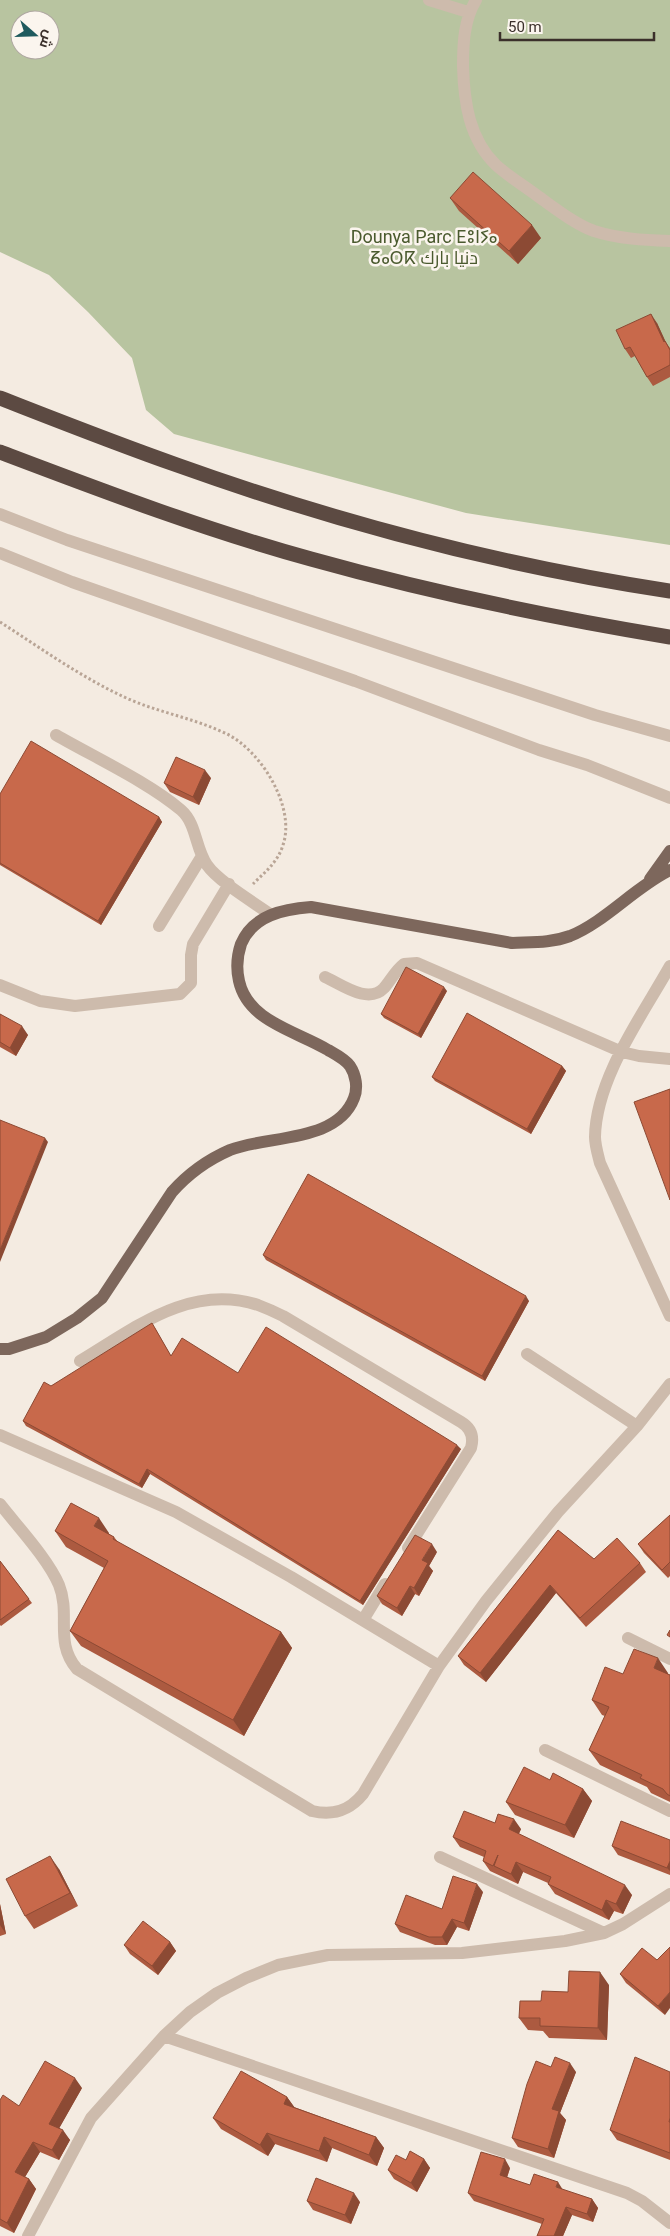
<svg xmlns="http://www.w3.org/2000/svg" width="670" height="2236" font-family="Roboto,Cairo,'Noto Sans Tifinagh',sans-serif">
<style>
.green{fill:#b8c4a0;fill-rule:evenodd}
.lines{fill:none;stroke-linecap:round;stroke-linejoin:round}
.path{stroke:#b9a596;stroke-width:3;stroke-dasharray:2.5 2.5;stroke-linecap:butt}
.minor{stroke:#cdbbac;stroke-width:12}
.major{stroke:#7d675c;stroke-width:12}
.highway{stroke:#5c4a42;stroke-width:15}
.wall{fill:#ac5a40}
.shaded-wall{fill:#8c4a34}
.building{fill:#c8694b;stroke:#8c4a34}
.labels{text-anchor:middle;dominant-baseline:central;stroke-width:5;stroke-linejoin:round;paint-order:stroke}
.park-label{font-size:18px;fill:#4a5a2e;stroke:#fbf5ee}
</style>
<rect width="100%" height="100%" fill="#f4ebe1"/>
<!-- green -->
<path class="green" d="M0,0H670V545L466,513L174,434L146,410L132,358L88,312L49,275L0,252ZM20,20H50V50H20Z"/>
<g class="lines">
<!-- path -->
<path class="path" d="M0,622C39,647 78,675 120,695C154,712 192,717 227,734C261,751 296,807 283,845C278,862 265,872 253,884"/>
<!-- minor -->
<path class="minor" d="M429,0L468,12
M476,0C464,20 463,43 463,66C464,102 469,139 496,165C509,177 525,186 539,197C556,209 575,224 594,231C619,239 645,240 670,241
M0,514L67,540L595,715L670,736
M0,553L72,582L355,681L539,750L587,765L670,798
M56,735C94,757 148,782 181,810C197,824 195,848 207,865C218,881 253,902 270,914
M159,926L202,856
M670,966C642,1016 596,1078 595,1137C595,1145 598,1155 600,1163L670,1316
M325,977C341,984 368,1005 384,988C391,980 395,971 404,964L417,963L622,1052L639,1056L670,1059
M0,985L40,1001L75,1006L180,994L191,983V955L193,944L229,884
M527,1354L637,1426
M80,1361C135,1328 190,1283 258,1305C266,1308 275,1312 283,1316L461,1422C471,1428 474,1437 471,1448L408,1548
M0,1435L176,1512L291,1577L439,1666
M0,1504C18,1527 48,1559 59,1585C71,1615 54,1642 77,1669L312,1811C333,1816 349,1811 363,1794L439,1666L486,1601L558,1512L637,1426L670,1384
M363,1620L385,1584
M628,1638L670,1659
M545,1750L670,1811
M440,1857L604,1933
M164,2036L627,2193L642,2201L670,2223
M28,2236L91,2118L164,2036L190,2012L217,1993L246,1978L278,1965L328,1955L462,1953L565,1941L604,1933L623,1924L670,1894"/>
<!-- major -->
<path class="major" d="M650,879L670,851
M0,1349H9L46,1337L77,1318L102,1298L172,1192C188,1174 207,1160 230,1150C268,1135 337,1143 354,1098C358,1088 356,1075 350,1066C345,1059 335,1054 328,1050C297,1031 248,1022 239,981C236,968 237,956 241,944C253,915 284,909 311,907L512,943C532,942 551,943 570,936C605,922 635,887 670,870"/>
<!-- highway -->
<path class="highway" d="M0,398C59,421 117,444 177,465C336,522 503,566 670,591
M0,452C103,491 205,530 311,559C429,592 549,617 670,637"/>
</g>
<!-- wall -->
<path class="wall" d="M450,198L541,238L518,264L459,211Z
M657,323L665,341L670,348V377L653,386L647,377L635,356L631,358L625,349Z
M211,778L199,805L170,792L164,783Z
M0,794L159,817L162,822L101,925L0,865Z
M447,991L421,1038L384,1018L381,1014Z
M0,1014L28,1035L16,1056L0,1047Z
M562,1066L566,1071L531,1134L435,1081L432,1077Z
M263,1255L529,1301L485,1381L266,1260Z
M155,1328L171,1356L238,1373L461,1449L363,1605L150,1474L142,1488L26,1426L23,1421L51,1386Z
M670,1515V1576L668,1578L644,1553L638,1544Z
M558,1530L594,1559L640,1563L646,1572L586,1627L556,1593L486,1682L464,1665L458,1656Z
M55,1531L109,1533V1534L114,1537L118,1542L281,1632L292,1648L244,1736L81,1646L70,1631L104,1568L66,1547Z
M437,1552L429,1566L433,1571L419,1596L415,1594L402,1616L382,1604L377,1596Z
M0,1561L32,1603L1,1626L0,1625Z
M668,1673V1674L670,1675V1802L651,1793L647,1787L600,1765L589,1750L605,1716L602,1715L592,1700L623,1674Z
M550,1780L583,1789L592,1801L574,1838L515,1815L506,1802Z
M495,1823L521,1829L519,1834L632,1895L623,1914L614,1911L609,1920L555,1894L548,1884V1883L523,1872L518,1884L490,1871L483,1861L484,1857L460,1847L453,1837Z
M670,1840V1875L618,1855L612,1846Z
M59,1869L78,1906L34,1929L25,1916Z
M483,1892L469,1931L457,1927L447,1945H435L400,1932L395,1924L442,1909Z
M0,1904L6,1934L0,1936Z
M170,1942L176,1951L158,1975L130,1954L124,1945Z
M642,1948L665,2015L626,1983L620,1974Z
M609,1985L607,2040L549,2038L543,2031L528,2030L519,2018L541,2001L568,1992Z
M551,2067L576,2072L560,2113L566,2120L554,2158L518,2147L512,2138Z
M670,2072V2160L617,2140L610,2130Z
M82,2088L59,2128L70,2140L59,2160L40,2152L25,2177L29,2179L36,2189L14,2233L0,2226V2100L19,2106Z
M287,2097L294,2107L376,2137L384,2148L377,2166L332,2148L327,2162L275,2144L268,2156L221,2129L213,2118Z
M424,2159L430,2168L417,2192L394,2179L388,2170L406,2160Z
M510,2168L507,2178L530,2185L563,2190L592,2199L598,2208L593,2222L572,2215L563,2236H537L542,2224L474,2201L468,2193Z
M307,2201L360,2202L351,2224L313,2210Z"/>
<!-- shaded-wall -->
<path class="shaded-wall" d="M532,225L541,238L518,264L509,251Z
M651,314L657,323L670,351L664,342Z
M205,770L211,778L199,805L193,797Z
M159,817L162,822L101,925L98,921Z
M444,987L447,991L421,1038L418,1034Z
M22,1026L28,1035L16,1056L10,1048Z
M562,1066L566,1071L531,1134L527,1129Z
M45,1138L48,1142L0,1262V1250Z
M526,1296L529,1301L485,1381L482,1376Z
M457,1445L461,1449L363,1605L360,1601Z
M147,1469L150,1474L142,1488L139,1484Z
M99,1518L109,1533L105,1542L94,1526Z
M432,1544L437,1552L429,1566L433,1571L419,1596L414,1588L422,1560Z
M550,1585L556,1593L486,1682L480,1673Z
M410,1586L415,1594L402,1616L397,1608Z
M281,1632L292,1648L244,1736L233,1720Z
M658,1658L668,1673L664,1683L654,1668Z
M583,1789L592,1801L574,1838L565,1825Z
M514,1819L521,1829L516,1839L509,1829Z
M50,1856L59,1869L78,1906L70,1893Z
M670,1861V1871L667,1868Z
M516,1862L523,1872L518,1884L511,1874Z
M477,1884L483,1892L469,1931L464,1923Z
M625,1885L632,1895L623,1914L616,1904Z
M606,1900L614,1911L609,1920L602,1910Z
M0,1904L6,1934L0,1925Z
M452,1919L457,1927L447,1945L442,1937Z
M170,1942L176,1951L158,1975L152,1966Z
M600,1972L609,1985L607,2040L598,2028Z
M670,1992V2008L665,2015L658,2006Z
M570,2063L576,2072L560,2113L566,2120L554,2158L548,2149L552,2109Z
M75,2078L82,2088L56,2134L49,2124Z
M287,2097L295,2108L284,2104Z
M63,2130L70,2140L59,2160L52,2150Z
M267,2133L275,2144L268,2156L260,2145Z
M324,2137L332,2148L327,2162L319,2151Z
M376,2137L384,2148L377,2166L369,2155Z
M33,2142L40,2152L22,2182L15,2172Z
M424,2159L430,2168L417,2192L411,2183Z
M505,2159L510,2168L505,2183L500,2175Z
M29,2179L36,2189L14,2233L7,2223Z
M558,2182L563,2190L556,2187Z
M354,2193L360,2202L351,2224L345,2215Z
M592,2199L598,2208L593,2222L587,2214Z
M566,2207L572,2215L563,2236H554Z"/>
<!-- building -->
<path class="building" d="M473,172L532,225L509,251L450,198Z
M651,314L664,342L665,341L670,350V365L647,377L630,347L625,349L616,330Z
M31,741L159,817L98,921L0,863V794Z
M176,757L205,770L193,797L164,783Z
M406,967L444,987L418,1034L381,1014Z
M467,1013L562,1066L527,1129L432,1077Z
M0,1014L22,1026L10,1048L0,1042Z
M670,1089V1200L634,1102Z
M0,1120L45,1138L0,1250Z
M308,1174L526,1296L482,1376L263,1255Z
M152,1323L171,1356L182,1338L238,1373L266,1327L457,1445L360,1601L147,1469L139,1484L23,1421L44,1382L51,1386Z
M71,1503L99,1518L94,1526L114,1537L113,1539L281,1632L233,1720L70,1631L108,1561L55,1531Z
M670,1515V1562L662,1570L638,1544Z
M558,1530L594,1559L617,1538L640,1563L580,1618L550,1585L480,1673L458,1656Z
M415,1535L432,1544L422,1560L428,1563L414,1588L410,1586L397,1608L377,1596Z
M0,1561L29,1599L0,1620Z
M670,1630V1637L667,1635Z
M634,1649L658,1658L654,1668L670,1675V1796L667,1794L663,1789L640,1778L642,1775L589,1750L609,1707L592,1700L605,1667L623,1674Z
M524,1767L550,1780L553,1773L583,1789L565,1825L506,1802Z
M464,1811L495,1823L498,1814L514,1819L509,1829L625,1885L616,1904L606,1900L602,1910L548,1884L551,1877L516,1862L511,1874L494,1866L498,1855L493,1866L483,1861L486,1851L453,1837Z
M621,1821L670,1840V1861L667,1868L612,1846Z
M50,1856L70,1893L25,1916L6,1879Z
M453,1876L477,1884L464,1923L452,1919L442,1937H429L395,1924L406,1895L442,1909Z
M143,1921L170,1942L152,1966L124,1945Z
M670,1947V1992L658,2006L620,1974L642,1948L657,1960Z
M569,1971L600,1972L598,2028L540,2026V2018H519L520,2001H541L542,1991L568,1992Z
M555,2057L570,2063L552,2109L559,2111L548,2149L512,2138L527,2084L536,2061L551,2067Z
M635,2057L670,2072V2118L669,2122H670V2153L610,2130Z
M45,2061L75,2078L49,2124L63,2130L52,2150L33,2142L15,2172L29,2179L7,2223L0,2219V2100L3,2095L19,2106Z
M241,2071L287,2097L284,2104L376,2137L369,2155L324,2137L319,2151L267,2133L260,2145L213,2118Z
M410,2151L424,2159L411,2183L388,2170L396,2155L406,2160Z
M481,2152L505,2159L500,2175L530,2185L534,2174L558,2182L556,2187L592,2199L587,2214L566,2207L554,2236H537L544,2219L468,2193Z
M316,2178L354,2193L345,2215L307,2201Z"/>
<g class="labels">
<!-- park labels -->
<g class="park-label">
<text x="424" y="236">Dounya Parc ⴹⵓⵏⵢⴰ<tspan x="424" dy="21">ⵒⴰⵔⴽ دنيا بارك</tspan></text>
</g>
</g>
<!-- north arrow -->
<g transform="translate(35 35) rotate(110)"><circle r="24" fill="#fbf5ee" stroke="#aea6a0"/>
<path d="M0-4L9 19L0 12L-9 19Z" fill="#1f5a5e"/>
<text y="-8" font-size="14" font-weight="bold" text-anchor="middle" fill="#3b302b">ش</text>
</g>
<!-- scale -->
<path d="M500 32v8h154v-8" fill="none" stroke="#3b302b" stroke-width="2.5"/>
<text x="508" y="32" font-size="15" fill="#3b302b" stroke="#fbf5ee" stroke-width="4" paint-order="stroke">50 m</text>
</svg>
